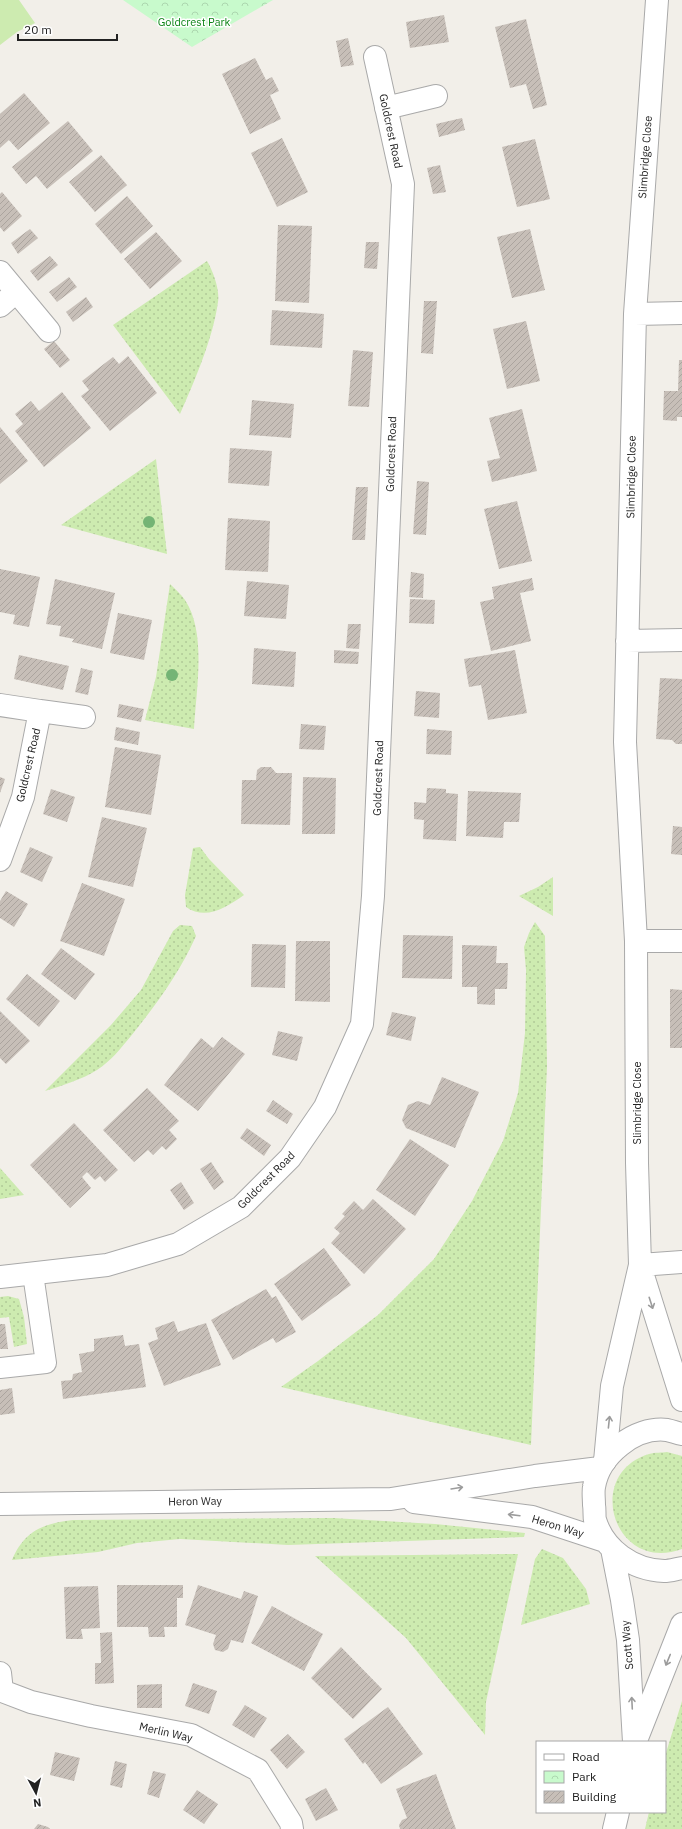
<svg xmlns="http://www.w3.org/2000/svg" width="682" height="1829" font-family="'IBM Plex Sans',sans-serif">
<style>
.grass{fill:url(#grass-dots)}
.park{fill:url(#park-crowns)}
.garden{fill:#cdebb0}
.building{fill:url(#building-hatch)}
.lines{fill:none;stroke-linecap:round;stroke-linejoin:round}
.service-casing{stroke:#a9a9a9;stroke-width:22}
.minor-casing{stroke:#a9a9a9;stroke-width:24}
.tertiary-casing{stroke:#a9a9a9;stroke-width:24}
.service{stroke:#fff;stroke-width:20}
.minor{stroke:#fff;stroke-width:22}
.tertiary{stroke:#fff;stroke-width:22}
.tree{fill:#74b475}
.oneway{stroke:#9c9c9c}
.labels{text-anchor:middle;dominant-baseline:central;stroke-width:3;stroke-linejoin:round;paint-order:stroke}
.park-label{font-size:11px;fill:#0c8416;stroke:#fff}
.street-label{font-size:11px;fill:#222;stroke:#fff}
</style>
<defs>
<pattern id="grass-dots" width="8" height="8" patternUnits="userSpaceOnUse"><rect width="8" height="8" fill="#cdebb0"/><path d="M2 2h.1M6 6h.1" fill="none" stroke="#b0c997" stroke-width="1.8" stroke-linecap="round"/></pattern>
<pattern id="park-crowns" width="20" height="18" patternUnits="userSpaceOnUse"><rect width="20" height="18" fill="#c8facc"/><path d="M2 6a3 3 0 1 1 6 0M12 15a3 3 0 1 1 6 0" fill="none" stroke="#acd6af"/></pattern>
<pattern id="building-hatch" width="6" height="6" patternUnits="userSpaceOnUse"><rect width="6" height="6" fill="#c7bfb8"/><path d="M-1 1l2-2M0 6l6-6M5 7l2-2" fill="none" stroke="#aba49e"/></pattern>
</defs>
<rect width="100%" height="100%" fill="#f2efe9"/>
<!-- grass -->
<path class="grass" d="M207,261C213,271 220,290 218,302C213,338 195,380 180,414L113,325Z
M156,459L167,554L61,525Z
M170,584C175,589 181,594 185,600C207,633 196,690 194,729L145,720L156,677Z
M200,847L209,859L244,895C227,907 206,921 186,907L185,895L193,848Z
M553,877V916L519,896L538,887Z
M535,922L545,936L547,1066L531,1445L281,1387L318,1361L378,1315L434,1259L472,1201L503,1141L518,1093L525,1033L526,970L524,947L529,933Z
M180,925L192,926L196,936C180,972 156,1005 131,1036C121,1048 111,1061 97,1070C83,1079 61,1086 45,1091L111,1025L141,990L173,931Z
M0,1168L24,1195L0,1199Z
M8,1296L19,1299L24,1317L27,1344L14,1347L9,1317L0,1318V1297Z
M667,1452L682,1456V1549C614,1574 583,1474 649,1454C655,1452 662,1453 667,1452Z
M333,1518L435,1524L525,1533L524,1537L288,1545L180,1539L137,1543L98,1552L12,1560C24,1531 44,1523 73,1520Z
M542,1549L563,1558L586,1589L590,1604L521,1625L535,1559Z
M518,1554L486,1702L485,1735L406,1638L315,1556Z
M682,1701V1829H645L649,1812H665V1756Z"/>
<!-- park -->
<path class="park" d="M123,0H273L192,47Z"/>
<!-- garden -->
<path class="garden" d="M0,0H19L35,23L17,32L0,45Z"/>
<!-- building -->
<path class="building" d="M444,15L449,42L410,48L406,22Z
M526,19L547,105L533,109L526,84L510,88L495,27Z
M348,38L354,65L341,67L336,41Z
M255,58L266,80L272,77L279,91L270,95L281,119L250,134L222,74Z
M24,93L50,123L18,150L9,140L0,148V114Z
M462,118L465,130L439,137L436,124Z
M68,121L93,151L47,189L36,176L26,184L12,167Z
M282,138L308,192L277,207L251,153Z
M535,139L550,199L517,207L502,147Z
M101,155L127,185L95,212L69,182Z
M440,165L446,192L433,194L427,168Z
M2,192L22,216L4,232L0,227V194Z
M127,196L153,226L121,254L95,224Z
M278,225L312,226L309,303L275,301Z
M30,229L38,238L18,254L11,243Z
M530,229L545,290L512,298L497,237Z
M156,232L182,261L150,289L124,259Z
M366,242H379L377,269L364,268Z
M50,256L58,265L38,281L30,271Z
M69,277L77,287L57,302L49,292Z
M86,297L93,307L73,322L66,312Z
M424,301H437L433,354L421,353Z
M272,310L324,314L322,348L270,345Z
M526,321L540,381L507,389L493,329Z
M54,341L70,360L60,368L44,349Z
M353,350L373,352L369,407L348,406Z
M128,356L157,393L110,431L81,396L89,390L82,381L113,357L119,364Z
M679,360H682V417H677V421L663,420L664,391H678Z
M62,392L91,428L44,467L15,431L23,424L15,414L31,401L39,411Z
M252,400L294,404L291,438L249,435Z
M522,409L537,471L492,482L487,461L500,458L489,418Z
M0,427L28,461L0,484Z
M230,448L272,451L269,486L228,483Z
M417,481L429,482L426,535L413,534Z
M356,487H368L365,540H352Z
M517,501L532,561L499,569L484,509Z
M228,518L270,521L268,572L225,570Z
M0,569L40,577L29,627L13,624L15,615L0,612Z
M411,572L424,574L423,598L409,597Z
M532,578L534,590L520,593L531,641L491,651L480,602L494,599L492,587Z
M55,579L115,593L102,649L72,642L74,639L59,636L61,626L46,624Z
M247,581L289,585L286,619L244,616Z
M410,599L435,600L434,624L409,623Z
M118,613L152,620L144,660L110,653Z
M348,624H361L359,649L346,648Z
M254,648L296,652L294,687L252,684Z
M334,650L359,652L358,664L334,663Z
M515,650L527,713L488,720L481,685L469,687L464,659Z
M19,655L69,666L63,690L14,679Z
M81,668L93,671L88,695L75,692Z
M660,678L682,679V744H676L672,740L656,739Z
M416,691L440,693L439,718L414,716Z
M119,704L144,709L141,722L117,717Z
M301,724L326,726L324,750L299,749Z
M116,727L140,732L138,745L114,740Z
M427,729L452,731L451,755L426,754Z
M115,747L161,755L151,815L105,807Z
M261,767H271L276,773H292L290,825L241,824L242,780H256L257,770Z
M0,777L5,779L0,793Z
M303,777L336,778L335,834H302Z
M427,788L446,789V793L458,794L456,841L423,839L424,820L414,819V802L426,803Z
M51,789L75,797L67,822L43,814Z
M468,791L521,793L519,822H504L503,838L466,836Z
M102,817L147,828L133,887L88,877Z
M673,826L682,827V855L671,854Z
M30,847L53,857L42,882L20,872Z
M82,883L125,899L104,956L60,941Z
M6,891L28,904L14,927L0,918V901Z
M403,935L453,936L452,979L402,978Z
M296,941H330V1002L295,1001Z
M252,944L286,945L285,988L251,987Z
M462,945L497,946L496,963H508L507,989H495V1005L477,1004V987H462Z
M61,948L95,974L75,1000L41,974Z
M27,974L60,1001L39,1027L6,999Z
M670,989L682,990V1048H670Z
M0,1011L30,1041L6,1064L0,1058Z
M392,1012L416,1017L411,1041L386,1035Z
M278,1031L303,1037L297,1061L272,1055Z
M222,1037L245,1054L198,1111L164,1085L201,1038L213,1048Z
M442,1077L479,1092L455,1148L406,1128L402,1120L408,1105L418,1101L430,1105Z
M147,1088L179,1121L169,1130L177,1139L166,1150L162,1146L153,1155L148,1150L134,1162L103,1130Z
M273,1100L293,1114L287,1124L266,1111Z
M74,1123L118,1170L105,1182L100,1176L95,1180L87,1172L82,1177L91,1188L70,1208L30,1165Z
M247,1128L271,1145L264,1156L240,1138Z
M410,1139L449,1165L415,1216L376,1190Z
M211,1162L224,1182L214,1190L200,1169Z
M181,1182L194,1203L184,1210L170,1190Z
M373,1199L406,1229L364,1274L331,1243L340,1233L334,1228L345,1216L342,1214L354,1201L363,1210Z
M324,1248L351,1285L302,1321L274,1284Z
M266,1289L272,1298L276,1296L296,1332L276,1343L273,1338L233,1360L211,1320Z
M174,1321L178,1332L206,1323L221,1365L164,1386L148,1343L158,1339L155,1328Z
M0,1324H5L8,1349H0Z
M123,1335L125,1346L139,1344L146,1387L63,1399L61,1381L72,1380L73,1374L82,1372L79,1354L94,1351V1339Z
M12,1388L15,1413L0,1415V1390Z
M117,1585H183V1598H177V1627H164L165,1637H149L148,1627H117Z
M198,1585L241,1599L244,1591L258,1596L243,1643L231,1640L228,1649L223,1652L215,1650L213,1644L216,1635L185,1625Z
M98,1586L100,1628L81,1629L83,1639H66L64,1587Z
M272,1606L323,1634L304,1671L251,1643Z
M112,1632L114,1683L95,1684V1663H101L100,1633Z
M341,1647L382,1689L353,1719L311,1678Z
M193,1683L217,1691L209,1714L185,1706Z
M162,1684V1708H137V1685Z
M245,1705L267,1718L254,1738L232,1725Z
M388,1707L423,1754L381,1784L365,1762L363,1764L344,1739Z
M288,1734L305,1752L287,1769L270,1750Z
M55,1752L80,1758L74,1781L50,1775Z
M115,1761L127,1764L122,1788L110,1785Z
M153,1771L166,1774L159,1798L147,1794Z
M436,1774L456,1829H400L399,1825L402,1820L407,1818L396,1789Z
M326,1788L338,1810L316,1821L305,1799Z
M197,1790L218,1804L204,1824L183,1810Z
M38,1824L48,1827L50,1829H34Z"/>
<g class="lines">
<defs>
<path id="service" d="M0,1368L46,1363L33,1274"/>
<path id="minor" d="M386,108L436,96
M0,272L49,331
M0,306L16,292
M635,314L682,313
M627,641L682,640
M0,705L40,711
M0,860L23,797L40,711L84,717
M636,941H682
M640,1265L682,1262
M640,1266L682,1400
M0,1277L107,1265L178,1244L241,1207L290,1158L325,1107L362,1024L373,896L403,184L375,57
M605,1461L612,1386L640,1265L637,1163L636,941L625,742L635,314L657,0
M0,1673L2,1691L31,1702L91,1716L191,1735L258,1770L291,1823L292,1829"/>
<path id="tertiary" d="M682,1434C677,1433 672,1431 667,1430C635,1426 599,1455 594,1487C593,1492 594,1499 594,1505C595,1510 594,1516 595,1520C604,1550 633,1570 664,1571C670,1571 676,1569 682,1568
M414,1502L532,1517L605,1541
M0,1504L391,1499L535,1476L600,1468
M612,1549L622,1600L628,1640L634,1742
M637,1738L682,1624
M614,1829L618,1812"/>
</defs>
<!-- service casing -->
<use href="#service" class="service-casing"/>
<!-- minor casing -->
<use href="#minor" class="minor-casing"/>
<!-- tertiary casing -->
<use href="#tertiary" class="tertiary-casing"/>
<!-- service -->
<use href="#service" class="service"/>
<!-- minor -->
<use href="#minor" class="minor"/>
<!-- tertiary -->
<use href="#tertiary" class="tertiary"/>
</g>
<!-- trees -->
<g class="tree">
<circle cx="149" cy="522" r="6"/>
<circle cx="172" cy="675" r="6"/>
</g>
<!-- one-way arrows -->
<defs><path id="oneway-shaft" d="M-6 0H5M1.5-3L5.5 0L1.5 3" fill="none" stroke-width="1.6" stroke-linecap="round" stroke-linejoin="round"/></defs>
<g class="oneway">
<use href="#oneway-shaft" transform="translate(651 1303) rotate(72)"/>
<use href="#oneway-shaft" transform="translate(609 1422) rotate(-84)"/>
<use href="#oneway-shaft" transform="translate(457 1488) rotate(-9)"/>
<use href="#oneway-shaft" transform="translate(514 1515) rotate(-173)"/>
<use href="#oneway-shaft" transform="translate(668 1660) rotate(112)"/>
<use href="#oneway-shaft" transform="translate(632 1703) rotate(-93)"/>
</g>
<g class="labels">
<!-- park labels -->
<g class="park-label">
<text x="194" y="22">Goldcrest Park</text>
</g>
<!-- street labels -->
<g class="street-label">
<text transform="translate(391 131) rotate(78)">Goldcrest Road</text>
<text transform="translate(645 157) rotate(-86)">Slimbridge Close</text>
<text transform="translate(391 454) rotate(-88)">Goldcrest Road</text>
<text transform="translate(631 477) rotate(-89)">Slimbridge Close</text>
<text transform="translate(28 765) rotate(-77)">Goldcrest Road</text>
<text transform="translate(378 778) rotate(-88)">Goldcrest Road</text>
<text transform="translate(637 1103) rotate(-90)">Slimbridge Close</text>
<text transform="translate(266 1180) rotate(-45)">Goldcrest Road</text>
<text transform="translate(195 1501) rotate(-1)">Heron Way</text>
<text transform="translate(558 1526) rotate(17)">Heron Way</text>
<text transform="translate(627 1645) rotate(-95)">Scott Way</text>
<text transform="translate(166 1732) rotate(13)">Merlin Way</text>
</g>
</g>
<!-- legend -->
<rect x="536" y="1741" width="130" height="72" fill="#ffffff" stroke="#a7a7a7"/>
<rect x="544" y="1754" width="20" height="6" fill="#ffffff" stroke="#a7a7a7"/>
<text x="572" y="1761" font-size="12" fill="#222222">Road</text>
<rect x="544" y="1771" width="20" height="12" fill="url(#park-crowns)" stroke="#a7a7a7"/>
<text x="572" y="1781" font-size="12" fill="#222222">Park</text>
<rect x="544" y="1791" width="20" height="12" fill="url(#building-hatch)" stroke="#a7a7a7"/>
<text x="572" y="1801" font-size="12" fill="#222222">Building</text>
<!-- north arrow -->
<g transform="translate(36 1793) rotate(173)" stroke="#ffffff" stroke-width="3" paint-order="stroke">
<path d="M0-3L7 15L0 10L-7 15Z" fill="#222222"/>
<text y="-6" font-size="11" font-weight="bold" text-anchor="middle" fill="#222222">N</text>
</g>
<!-- scale -->
<path d="M18 34v6h99v-6" fill="none" stroke="#222222" stroke-width="2"/>
<text x="24" y="34" font-size="12" fill="#222222" stroke="#ffffff" stroke-width="3" paint-order="stroke">20 m</text>
</svg>
